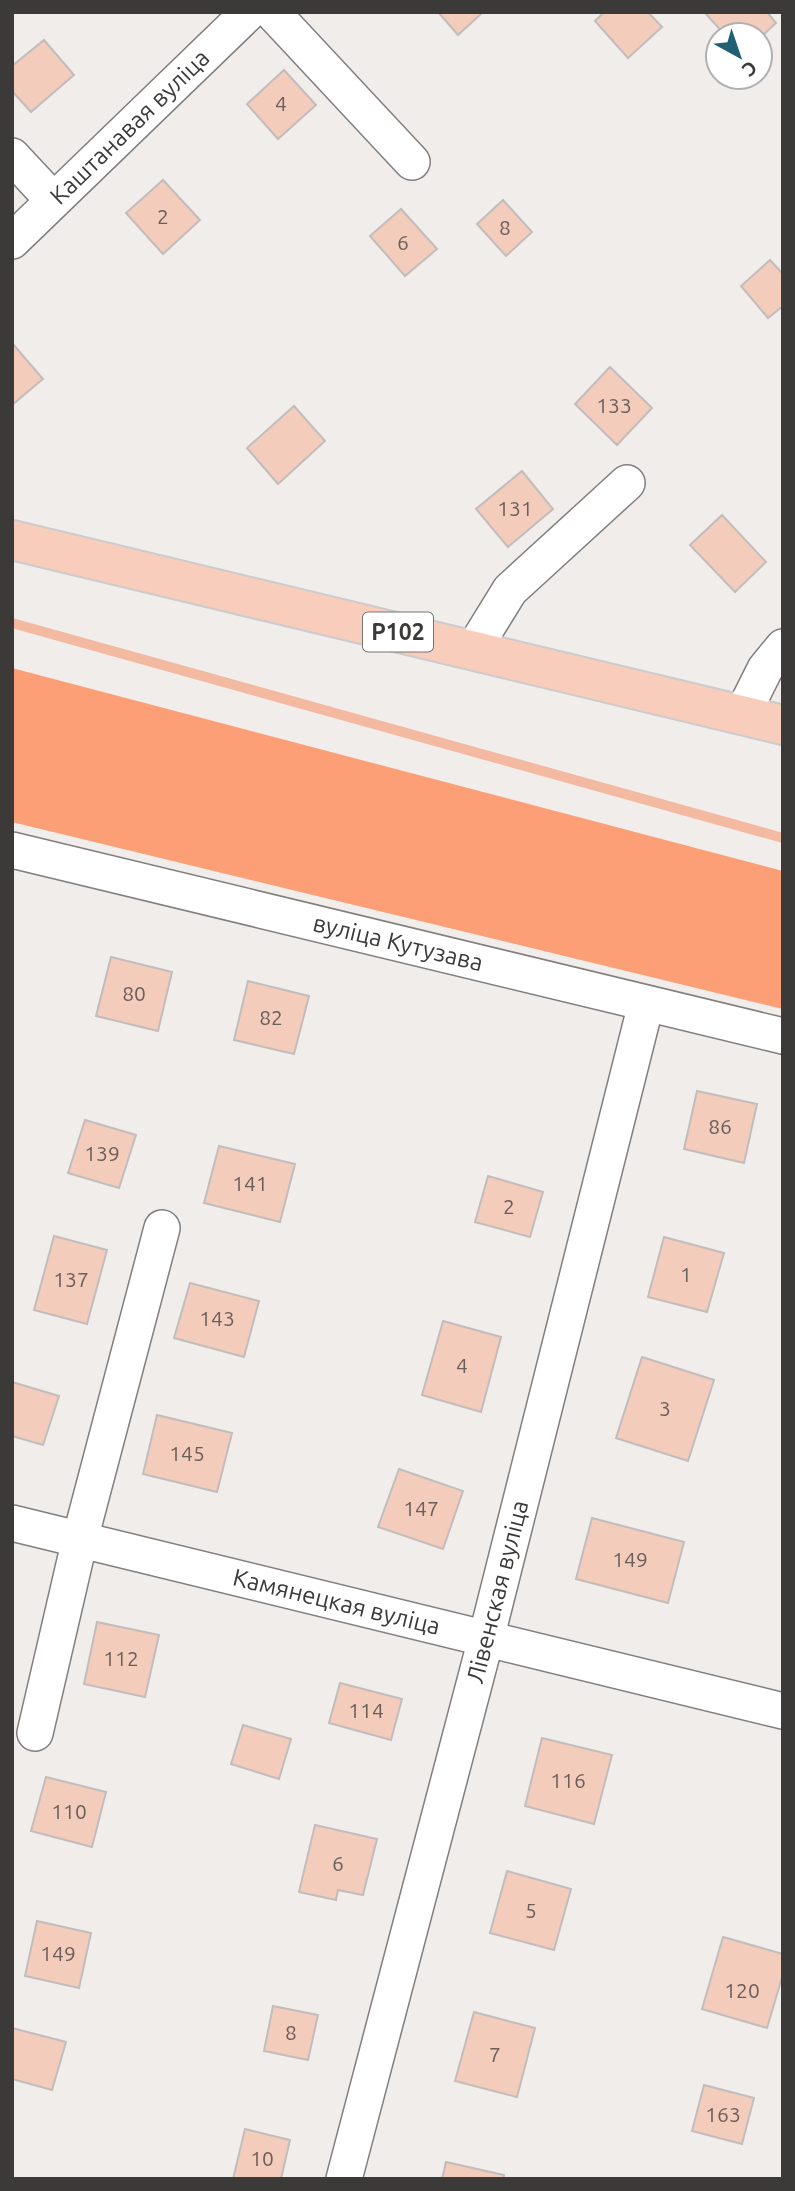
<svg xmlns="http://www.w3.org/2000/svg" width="795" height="2191" font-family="Ubuntu,sans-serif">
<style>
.forest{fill:#fc9f76}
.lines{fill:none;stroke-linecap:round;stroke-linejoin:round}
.stream{stroke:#f3b9a1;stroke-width:10}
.building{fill:#f3ccbb;stroke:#c2bdbc;stroke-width:2}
.minor-casing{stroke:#827e7d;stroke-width:38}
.major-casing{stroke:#ccc;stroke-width:42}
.minor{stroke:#fff;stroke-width:35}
.major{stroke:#f9cdbb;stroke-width:38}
.labels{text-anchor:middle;stroke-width:7;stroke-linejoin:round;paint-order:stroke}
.number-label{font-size:21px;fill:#6a5e5a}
.shield{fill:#fff;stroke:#767574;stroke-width:2}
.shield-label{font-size:23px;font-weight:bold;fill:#3c3a39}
.street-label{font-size:24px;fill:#3c3a39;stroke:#fff}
</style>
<rect width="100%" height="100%" fill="#f1edeb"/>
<path class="forest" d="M12 668 783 871V1009L12 822Z"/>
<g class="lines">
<path class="stream" d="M12 623 783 838"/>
</g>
<path class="building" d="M438 12H481L482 13 458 35Z
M604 12H648L662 27 628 58 595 21Z
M708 12H767L776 23 760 38V35H725L706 14Z
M44 40 74 75 31 112 12 91V66Z
M284 70 316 105 278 139 247 104Z
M163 180 200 220 163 254 126 213Z
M503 200 532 232 506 256 477 224Z
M401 209 437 249 405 276 370 236Z
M770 260 783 274V306L768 318 741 286Z
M12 343 43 379 12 405Z
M610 367 652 408 617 445 575 404Z
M294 406 325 441 278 484 247 448Z
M522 471 553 509 508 547 476 509Z
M722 515 766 562 735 592 690 545Z
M111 957 172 972 158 1031 96 1016Z
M248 981 309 996 294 1054 234 1040Z
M697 1091 757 1104 744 1163 684 1149Z
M85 1120 136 1135 119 1188 68 1173Z
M219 1146 295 1164 280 1222 204 1203Z
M488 1176 543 1192 530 1237 475 1222Z
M54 1236 107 1250 87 1324 34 1310Z
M664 1237 724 1253 707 1312 648 1297Z
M190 1283 259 1301 244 1357 174 1338Z
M443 1321 501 1337 481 1412 422 1395Z
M642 1357 714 1380 688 1461 616 1438Z
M12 1382 59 1396 43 1445 12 1436Z
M157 1415 232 1433 217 1492 143 1474Z
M399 1469 463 1491 443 1549 378 1527Z
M592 1518 684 1542 668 1603 576 1579Z
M97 1622 159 1635 145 1697 84 1684Z
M340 1683 402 1699 391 1740 329 1723Z
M243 1725 291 1739 279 1779 231 1764Z
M542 1738 612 1755 594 1824 525 1806Z
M46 1777 106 1792 92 1847 31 1831Z
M315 1825 377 1839 363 1895 338 1890 336 1900 299 1892Z
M507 1871 571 1889 554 1950 490 1933Z
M37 1921 91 1933 79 1988 25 1976Z
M723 1937 783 1954V1974L767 2028 702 2009Z
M273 2006 318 2015 308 2060 264 2051Z
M474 2012 535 2028 517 2097 455 2081Z
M12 2028 66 2042 52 2090 12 2079Z
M704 2085 754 2098 742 2144 692 2131Z
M245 2129 290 2140 281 2179H233Z
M446 2162 504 2175 503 2179H442Z"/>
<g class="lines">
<defs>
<g id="minor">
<path d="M272 12 412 162"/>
<path d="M12 156 53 200"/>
<path id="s1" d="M12 241 249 12"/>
<path d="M473 650 510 590 627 483"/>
<path d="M742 715 765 669 783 647"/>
<path id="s2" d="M12 850 783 1036"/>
<path id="s3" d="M12 1523 783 1711"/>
<path d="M35 1733 80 1539 162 1228"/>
<path id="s4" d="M344 2179 486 1639 646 1004"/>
</g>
<path id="major" d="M12 540 783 725"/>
</defs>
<use href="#minor" class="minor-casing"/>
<use href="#major" class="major-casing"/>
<use href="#minor" class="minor"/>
<use href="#major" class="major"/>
</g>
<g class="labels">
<g class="number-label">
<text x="281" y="111">4</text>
<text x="163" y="224">2</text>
<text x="505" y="235">8</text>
<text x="403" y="250">6</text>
<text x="614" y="413">133</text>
<text x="515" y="516">131</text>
<text x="134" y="1001">80</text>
<text x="271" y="1025">82</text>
<text x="720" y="1134">86</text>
<text x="102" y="1161">139</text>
<text x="250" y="1191">141</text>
<text x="509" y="1214">2</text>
<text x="686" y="1282">1</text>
<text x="71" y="1287">137</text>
<text x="217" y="1326">143</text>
<text x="462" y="1373">4</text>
<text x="665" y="1416">3</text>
<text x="187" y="1461">145</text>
<text x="421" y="1516">147</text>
<text x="630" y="1567">149</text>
<text x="121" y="1666">112</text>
<text x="366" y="1718">114</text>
<text x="568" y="1788">116</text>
<text x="69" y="1819">110</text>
<text x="338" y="1871">6</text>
<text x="531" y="1918">5</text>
<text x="58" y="1961">149</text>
<text x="742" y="1998">120</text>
<text x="291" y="2040">8</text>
<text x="495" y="2062">7</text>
<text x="723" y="2122">163</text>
<text x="262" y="2166">10</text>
</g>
<rect class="shield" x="363" y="612.5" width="70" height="39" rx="5"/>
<g class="shield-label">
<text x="398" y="640">Р102</text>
</g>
<g class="street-label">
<text dy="8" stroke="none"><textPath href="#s1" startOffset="164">Каштанавая вуліца</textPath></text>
<text dy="8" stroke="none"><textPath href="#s2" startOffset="397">вуліца Кутузава</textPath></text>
<text dy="8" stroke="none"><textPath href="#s4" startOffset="607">Лівенская вуліца</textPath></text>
<text dy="8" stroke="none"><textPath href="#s3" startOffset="334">Камянецкая вуліца</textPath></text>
</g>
</g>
<rect width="795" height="2191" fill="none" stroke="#3c3a39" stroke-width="28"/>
<g transform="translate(739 56) rotate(140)"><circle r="33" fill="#ffffff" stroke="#b1b0b0" stroke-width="2"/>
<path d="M0-5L12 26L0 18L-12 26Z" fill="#1f6075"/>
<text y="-10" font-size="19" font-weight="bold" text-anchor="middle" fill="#3c3a39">С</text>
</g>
</svg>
